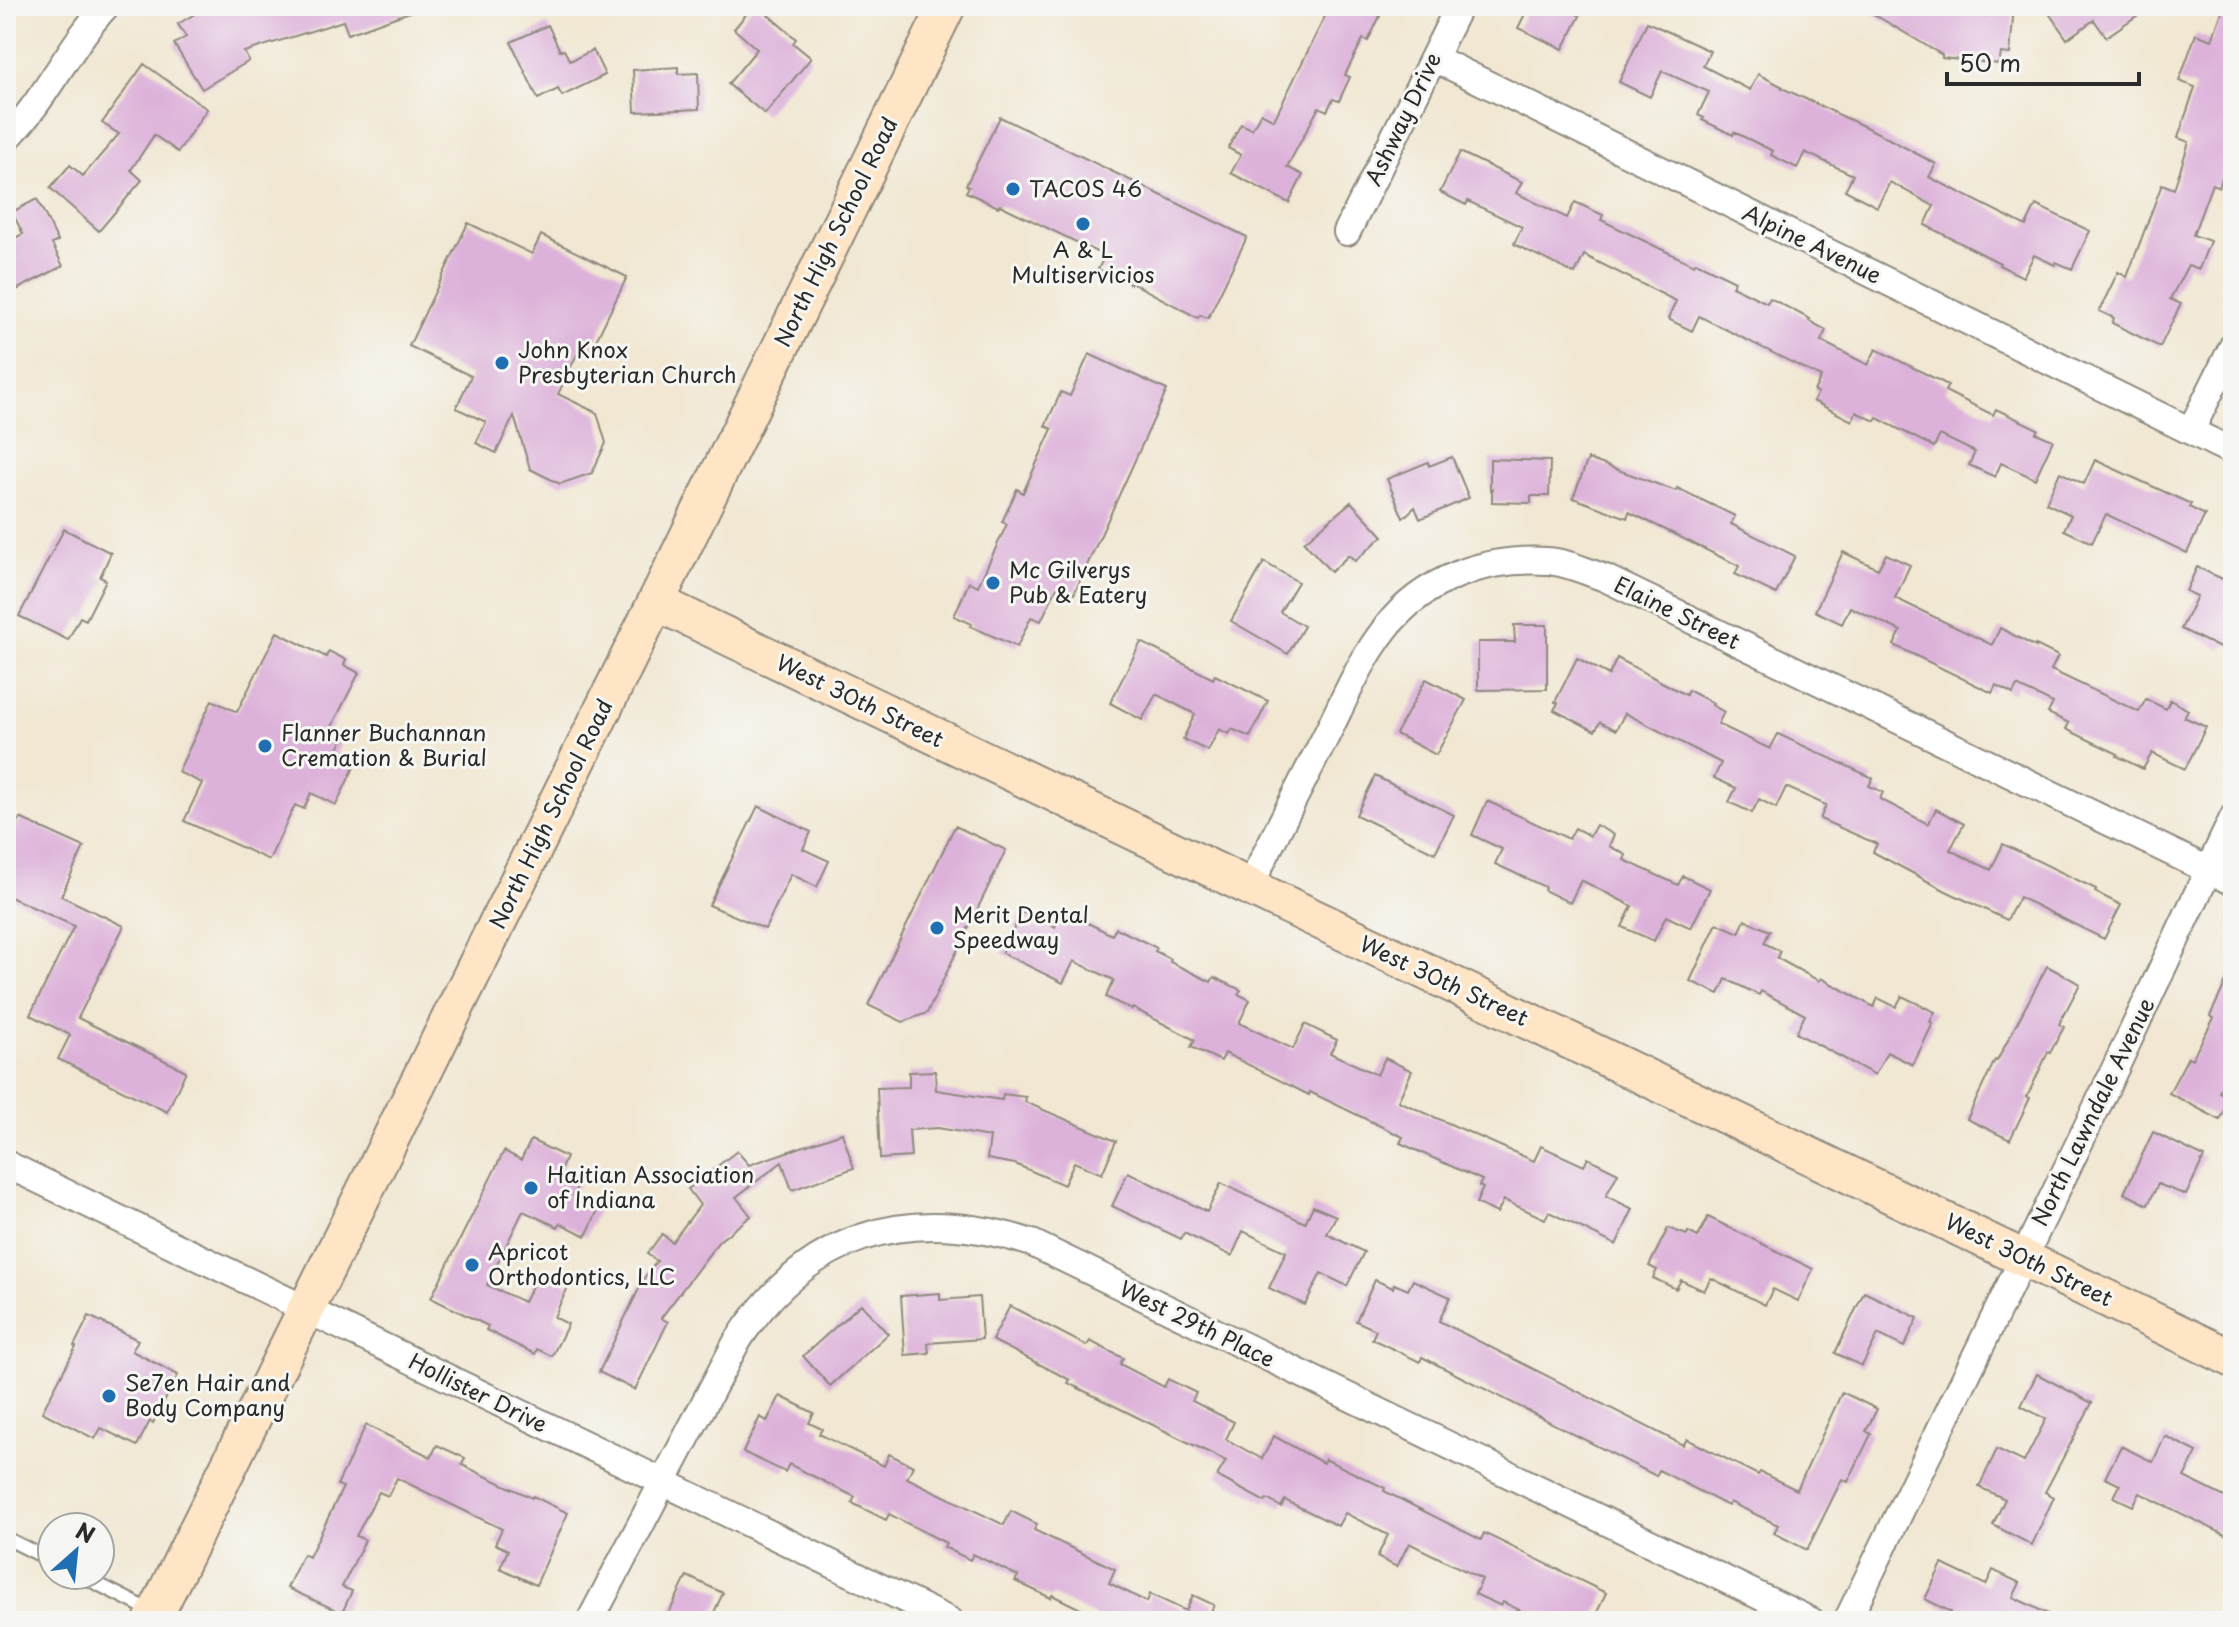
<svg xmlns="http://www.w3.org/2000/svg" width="2239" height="1627" font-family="'Playpen Sans',sans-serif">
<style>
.building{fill:#ddb2da}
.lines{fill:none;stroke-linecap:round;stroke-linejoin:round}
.lane-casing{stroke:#8e897e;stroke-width:16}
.street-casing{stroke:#8e897e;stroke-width:30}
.secondary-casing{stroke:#8e897e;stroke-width:40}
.lane{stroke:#fff;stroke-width:12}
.street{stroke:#fff;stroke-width:26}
.secondary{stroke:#fee5c5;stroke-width:36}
.poi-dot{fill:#1f6fb2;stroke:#f6f6f2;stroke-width:3}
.labels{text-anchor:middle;stroke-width:6;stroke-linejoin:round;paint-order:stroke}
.street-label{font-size:22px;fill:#2b2b2b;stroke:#f6f6f2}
.poi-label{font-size:22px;fill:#2b2b2b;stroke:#f6f6f2;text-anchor:start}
</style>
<rect width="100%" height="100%" fill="#f6f6f2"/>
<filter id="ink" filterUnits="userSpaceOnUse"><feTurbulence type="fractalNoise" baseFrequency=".0125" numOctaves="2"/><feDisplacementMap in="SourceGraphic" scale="16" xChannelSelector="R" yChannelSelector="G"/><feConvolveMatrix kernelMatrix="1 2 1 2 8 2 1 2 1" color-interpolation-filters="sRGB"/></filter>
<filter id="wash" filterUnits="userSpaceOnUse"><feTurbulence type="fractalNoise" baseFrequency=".006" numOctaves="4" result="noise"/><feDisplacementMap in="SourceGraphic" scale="32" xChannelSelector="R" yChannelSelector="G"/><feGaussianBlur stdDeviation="1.8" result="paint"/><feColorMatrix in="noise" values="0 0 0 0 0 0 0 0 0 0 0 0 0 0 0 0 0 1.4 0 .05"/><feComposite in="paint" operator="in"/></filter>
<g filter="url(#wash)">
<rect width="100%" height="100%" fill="#f1e7d2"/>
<g id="blocks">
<path class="building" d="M208 6H418V9L348 34 343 21 244 52 249 61 202 89 174 44 186 37 178 24Z
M753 6H758L796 39 793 43 811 58 765 114 728 84 757 49 734 29Z
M1330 6H1361L1380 16 1368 41 1363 39 1345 75 1350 77 1339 101 1333 99 1327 111 1319 107 1287 167 1303 175 1289 203 1231 173 1241 155 1228 148 1241 124 1252 129 1261 113 1274 120Z
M1529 6H1581L1577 14 1580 16 1563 49 1518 28Z
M1860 6H1937L1934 11 1986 16 1987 6H2014L2010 54 2001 53 1999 64 1942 58V55Z
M2044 6H2151L2106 37 2094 20 2067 39Z
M2224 6H2233V171L2225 169 2219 187 2212 184 2193 235 2210 241 2199 269 2188 265 2170 299 2181 304 2160 347 2112 323 2114 318 2099 311 2118 272 2127 277 2162 184 2174 189 2189 142 2178 138 2195 87 2179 81 2196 34 2212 40Z
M1647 22 1710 51 1703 66 1750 90 1758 74 1783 87 1782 88 1876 132 1936 164 1929 177 2026 226 2036 205 2090 231 2072 269 2056 262 2055 265 2034 255 2023 277 1999 265 2000 263 1925 225 1934 206 1890 182 1877 207 1845 190 1853 175 1805 152 1797 168 1771 155 1773 151 1734 132 1733 135 1702 120 1704 118 1698 115 1709 92 1662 71 1650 97 1619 82Z
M548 25 560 51 564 50 570 61 593 50 605 75 562 96 558 89 538 99 511 42Z
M144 64 207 109 178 152 154 135 131 170 142 180 99 231 50 188 70 165 83 176 119 134 102 123Z
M678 67V74L698 73 699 109 635 112 633 70Z
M1000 117 1247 237 1208 318 1200 315 1198 318 1131 282 1130 284 1098 269 1105 256 1000 205 998 207 966 192 969 187 966 185Z
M1460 152 1522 182 1516 193 1567 218 1575 202 1603 215 1601 220 1694 265 1696 262 1735 281 1732 286 1767 303 1770 298 1810 319 1809 321 1826 330 1821 341 1868 365 1876 349 1948 385 1945 391 1993 415 1996 409 2038 429 2036 433 2053 440 2035 479 2001 463 1995 477 1969 465 1975 452 1940 435 1934 447 1877 418 1875 421 1856 412 1852 421 1813 401 1818 393 1814 391 1821 377 1699 316 1692 331 1668 319 1676 301 1584 255 1575 274 1514 244 1522 227 1468 201 1466 205 1440 192Z
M37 199 58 241 52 244 63 266 6 295V242L23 234 12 212Z
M468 223 532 254 541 235 627 277 590 353 580 348 558 394 597 413 606 443 592 473 560 484 530 469 514 416 496 453 476 443 486 422 456 408 471 376 409 346Z
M1089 354 1167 390 1074 594 1057 587 1041 621 1031 617 1017 647 970 626 972 624 954 616 969 582 978 586 1007 524 1002 522 1017 489 1023 493 1052 429 1045 426 1061 392 1070 396Z
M1452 457 1469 498 1420 519 1415 507 1403 518 1387 479 1428 462 1429 466Z
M1490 459 1550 461 1549 496H1531V503L1492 502V489L1490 490Z
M1588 459 1676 491 1677 488 1735 516 1731 524 1795 556 1776 594 1735 574 1739 566 1629 512 1627 518 1573 498Z
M2095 460 2191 504 2189 507 2205 515 2187 553 2106 514 2092 543 2064 530 2071 515 2046 503 2060 472 2084 484Z
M1351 502 1383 536 1355 561 1349 555 1331 572 1304 542Z
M64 529 111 553 100 577 106 580 86 620 80 617 68 640 19 616Z
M1843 552 1878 569 1886 554 1910 565 1895 598 1992 645 2000 628 2036 647V645L2058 656 2051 670 2139 712 2146 699 2166 709 2170 700 2188 710 2184 717 2206 727 2185 769 2152 753 2143 769 2117 756 2118 754 2066 729 2069 723 2048 713 2053 703 2017 686 2013 694 1996 685 1992 693 1894 645 1901 631 1850 607 1842 624 1815 611Z
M1264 562 1298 582 1280 612 1304 626 1288 654 1231 621Z
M2197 567 2233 584V635L2227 647 2223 645 2222 649 2181 629 2197 596 2186 591Z
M1514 625H1547V689L1478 690V642H1515Z
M277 632 326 657 329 651 346 660 344 665 359 673 329 732 343 739 336 753 356 763 336 805 311 793 304 809 295 805 269 860 184 821 202 783 178 772 212 700 237 712Z
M1141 642 1213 679 1215 675 1268 701 1250 737 1232 729 1229 734 1219 729 1208 751 1183 739 1195 714 1156 694 1142 720 1110 703Z
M1577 658 1609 675 1617 658 1686 695 1688 690 1713 703 1712 705 1724 712 1718 724 1770 749 1778 734 1873 778 1869 786 1883 792 1880 799 1928 824 1936 809 1964 824 1950 850 1991 870 2003 844 2096 889 2095 892 2121 905 2104 939 2019 897 2007 920 1946 891 1873 852 1877 844 1820 819 1826 805 1786 787 1776 808 1759 799 1752 813 1729 802 1736 788 1714 778 1721 763 1625 713 1616 730 1600 722 1595 731 1554 710 1558 703 1555 702Z
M1426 679 1466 700 1436 755 1396 734Z
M1375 776 1454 815 1435 853 1356 815Z
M1487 801 1569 839 1575 828 1590 836 1596 825 1614 835 1609 846 1626 855 1624 860 1678 885 1683 876 1710 889 1691 928 1666 916 1654 941 1622 927 1632 906 1581 880 1570 903 1544 890 1545 887 1495 864 1502 849 1472 835Z
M758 806 811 832 803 849 829 861 817 887 791 874 765 929 709 905Z
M20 818 84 847 61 896 124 926 78 1018 186 1071 167 1112 58 1059 70 1035 30 1015 74 926 6 895V847Z
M955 826 1006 850 927 1013 903 1022 868 1005Z
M1063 911 1112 935 1116 928 1157 948 1155 951 1171 959 1170 962 1211 982 1214 977 1241 990 1238 994 1250 1000 1239 1023 1293 1049 1305 1024 1337 1040 1330 1053 1377 1075 1385 1058 1412 1071 1398 1101 1534 1161 1541 1146 1584 1166 1588 1158 1618 1173 1606 1196 1633 1209 1616 1245 1549 1212 1545 1219 1504 1200 1497 1213 1476 1203 1483 1188 1479 1186 1482 1180 1400 1143 1403 1137 1310 1092 1309 1095 1225 1053 1221 1061 1191 1047 1195 1040 1133 1008 1132 1010 1106 997 1114 980 1074 961 1063 983 1002 953 1022 912 1055 927Z
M1745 920 1770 931 1764 943 1780 951 1777 958 1819 981 1821 978 1874 1007 1878 998 1896 1007 1902 996 1935 1012 1930 1022 1933 1023 1913 1065 1887 1052 1875 1075 1796 1033 1805 1015 1761 991 1759 995 1726 979 1719 994 1690 981 1717 923 1739 933Z
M2047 966 2080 984 2059 1024 2064 1027 2050 1053 2048 1052 2027 1097 2030 1098 2010 1140 1967 1119 1995 1060 1997 1061Z
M2233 967V1064L2219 1092 2231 1098 2220 1120 2169 1093 2188 1057 2192 1059 2214 1018 2210 1016Z
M935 1071 936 1090 1002 1100 1003 1094 1026 1097 1025 1102 1116 1141 1102 1174 1074 1162 1064 1185 1015 1164 987 1159 990 1137 938 1128 909 1130 911 1157 880 1159 877 1088 909 1087V1072Z
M2153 1132 2204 1157 2186 1195 2158 1184 2148 1205 2124 1193Z
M842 1133 854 1168 792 1190 782 1162 736 1197 751 1216 719 1241 661 1318 668 1322 635 1390 599 1372 644 1278 657 1261 647 1254 662 1234 672 1242 700 1205 688 1189 737 1151 749 1165Z
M531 1140 566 1157 559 1174 579 1183 573 1195 599 1208 586 1236 560 1223 558 1227 523 1211 487 1285 524 1302 540 1270 569 1285 554 1317 568 1324 552 1356 537 1349 535 1354 486 1330 488 1326 431 1298 504 1151 521 1160Z
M1128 1172 1207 1212 1221 1183 1305 1223 1313 1206 1336 1216 1327 1234 1364 1252 1347 1286 1321 1273 1305 1305 1269 1288 1286 1252 1243 1231 1232 1256 1184 1233 1181 1239 1112 1206Z
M1708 1217 1813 1269 1798 1301 1773 1289 1765 1305 1711 1278 1704 1291 1681 1280 1676 1289 1653 1278 1657 1270 1649 1266 1668 1228 1687 1235 1688 1232 1698 1237Z
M1375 1280 1393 1288 1394 1284 1408 1290 1413 1280 1450 1297 1439 1321 1683 1445 1687 1439 1758 1475 1760 1472 1797 1490 1842 1392 1877 1409 1866 1431 1871 1434 1848 1482 1842 1479 1807 1550 1774 1533 1778 1525 1730 1502 1728 1506 1659 1470 1656 1476 1422 1357 1420 1362 1372 1339 1376 1330 1356 1321Z
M1864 1292 1918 1318 1904 1347 1878 1334 1862 1366 1835 1353Z
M940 1293V1300L979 1297 982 1339 928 1343 929 1353 905 1355 901 1296Z
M861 1304 888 1334 830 1386 803 1356Z
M1010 1306 1087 1346 1090 1341 1123 1358 1120 1364 1164 1387 1168 1379 1196 1393 1192 1401 1234 1422 1226 1439 1262 1459 1274 1436 1323 1463 1325 1459 1385 1488 1384 1491 1481 1540 1484 1533 1606 1593 1593 1621H1542L1503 1602 1501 1606 1475 1594 1482 1579 1409 1543 1397 1567 1377 1557 1388 1535 1345 1513 1338 1526 1285 1500 1281 1507 1267 1499 1265 1502 1217 1476 1226 1461 1068 1383 1070 1380 992 1340Z
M89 1316 138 1340 132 1351 178 1375 153 1423 150 1421 137 1446 101 1428 95 1439 42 1412 76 1347 74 1346Z
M2037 1374 2092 1403 2045 1492 2054 1497 2032 1545 1993 1525 2005 1499 1979 1487 1997 1449 2024 1462 2046 1419 2021 1406Z
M780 1396 814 1413 809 1423 822 1429 819 1434 884 1466 889 1454 913 1466 907 1478 1004 1525 1011 1511 1037 1524 1034 1530 1115 1569 1109 1583 1147 1602 1150 1594 1186 1611 1193 1595 1214 1605 1207 1621H1105L1052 1595 1051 1598 1015 1581 1018 1576 973 1554 970 1560 944 1547 946 1543 889 1514 886 1520 852 1503 855 1497 789 1464 785 1472 743 1452 760 1417 767 1421Z
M366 1425 431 1457 437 1445 465 1458 462 1465 532 1498 533 1496 568 1513 536 1585 500 1568 508 1550 495 1544 502 1529 397 1478 388 1496 379 1492 356 1536 365 1540 342 1587 352 1591 342 1613 287 1588 303 1554 309 1557 343 1487 337 1485Z
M2165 1436 2197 1452 2184 1477 2233 1501V1539L2140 1493 2133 1506 2114 1497 2120 1485 2105 1478 2121 1446 2153 1462Z
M1942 1564 1986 1585 1993 1570 2020 1583 2013 1597 2062 1621H1947L1951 1612 1925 1599Z
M687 1576 723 1593 710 1621H665Z"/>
</g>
</g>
<g filter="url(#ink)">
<use href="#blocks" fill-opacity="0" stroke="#8e897e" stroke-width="2"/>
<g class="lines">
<defs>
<path id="lane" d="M6 1541H12L52 1561
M80 1575 153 1612"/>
<path id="street" d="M1434 58 2233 452
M6 139C46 100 68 47 106 6
M1347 232 1459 6
M2191 430 2233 346
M1249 888C1274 837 1300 786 1326 736 1344 700 1360 661 1385 629 1423 579 1485 557 1547 561 1567 562 1587 572 1605 578L2233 882
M6 1164 950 1621
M590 1621 735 1345C805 1233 908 1203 1032 1243L1811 1621
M1847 1621 2104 1092 2233 818"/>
<path id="secondary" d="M656 602C1180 858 1709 1103 2233 1359
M152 1621 656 602 947 6"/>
</defs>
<use href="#lane" class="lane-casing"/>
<use href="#street" class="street-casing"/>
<use href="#secondary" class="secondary-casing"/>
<use href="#lane" class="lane"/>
<use href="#street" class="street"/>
<use href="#secondary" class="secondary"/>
</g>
</g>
<g class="poi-dot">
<circle cx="1013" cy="189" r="8"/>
<circle cx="1083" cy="224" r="8"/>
<circle cx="502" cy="363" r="8"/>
<circle cx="993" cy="583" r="8"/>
<circle cx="265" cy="746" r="8"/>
<circle cx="937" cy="928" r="8"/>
<circle cx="531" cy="1188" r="8"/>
<circle cx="472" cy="1265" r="8"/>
<circle cx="109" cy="1396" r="8"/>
</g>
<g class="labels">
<g class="street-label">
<text transform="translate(1403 119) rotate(-64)" y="8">Ashway Drive</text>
<text transform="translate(836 232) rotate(-64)" y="8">North High School Road</text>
<text transform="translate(1812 244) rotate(26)" y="8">Alpine Avenue</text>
<text transform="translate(1677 613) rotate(26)" y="8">Elaine Street</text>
<text transform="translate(860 701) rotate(26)" y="8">West 30th Street</text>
<text transform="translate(551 814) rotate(-64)" y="8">North High School Road</text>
<text transform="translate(1444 981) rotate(25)" y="8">West 30th Street</text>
<text transform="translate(2093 1112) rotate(-64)" y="8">North Lawndale Avenue</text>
<text transform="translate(2029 1260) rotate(26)" y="8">West 30th Street</text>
<text transform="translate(1197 1324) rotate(26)" y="8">West 29th Place</text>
<text transform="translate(478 1393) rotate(26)" y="8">Hollister Drive</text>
</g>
<g class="poi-label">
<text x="1029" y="197">TACOS 46</text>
<text x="1083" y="258" text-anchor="middle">A &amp; L<tspan x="1083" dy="25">Multiservicios</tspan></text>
<text x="518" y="358">John Knox<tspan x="518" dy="25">Presbyterian Church</tspan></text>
<text x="1009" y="578">Mc Gilverys<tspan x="1009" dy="25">Pub &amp; Eatery</tspan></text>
<text x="281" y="741">Flanner Buchannan<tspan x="281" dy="25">Cremation &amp; Burial</tspan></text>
<text x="953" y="923">Merit Dental<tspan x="953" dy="25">Speedway</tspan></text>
<text x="547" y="1183">Haitian Association<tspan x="547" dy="25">of Indiana</tspan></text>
<text x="488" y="1260">Apricot<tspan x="488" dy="25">Orthodontics, LLC</tspan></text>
<text x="125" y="1391">Se7en Hair and<tspan x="125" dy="25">Body Company</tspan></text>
</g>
</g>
<rect width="2239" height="1627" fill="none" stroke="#f6f6f2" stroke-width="32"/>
<g transform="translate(76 1551) rotate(27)"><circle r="38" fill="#f6f6f2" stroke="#a5a5a2" stroke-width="2"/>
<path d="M0-6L14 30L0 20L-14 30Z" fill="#1f6fb2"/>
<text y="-12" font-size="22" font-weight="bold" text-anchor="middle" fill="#2b2b2b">N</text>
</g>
<path d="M1947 72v12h192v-12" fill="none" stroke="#2b2b2b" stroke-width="4"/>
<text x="1959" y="72" font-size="24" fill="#2b2b2b" stroke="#f6f6f2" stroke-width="6" paint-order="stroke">50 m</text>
</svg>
